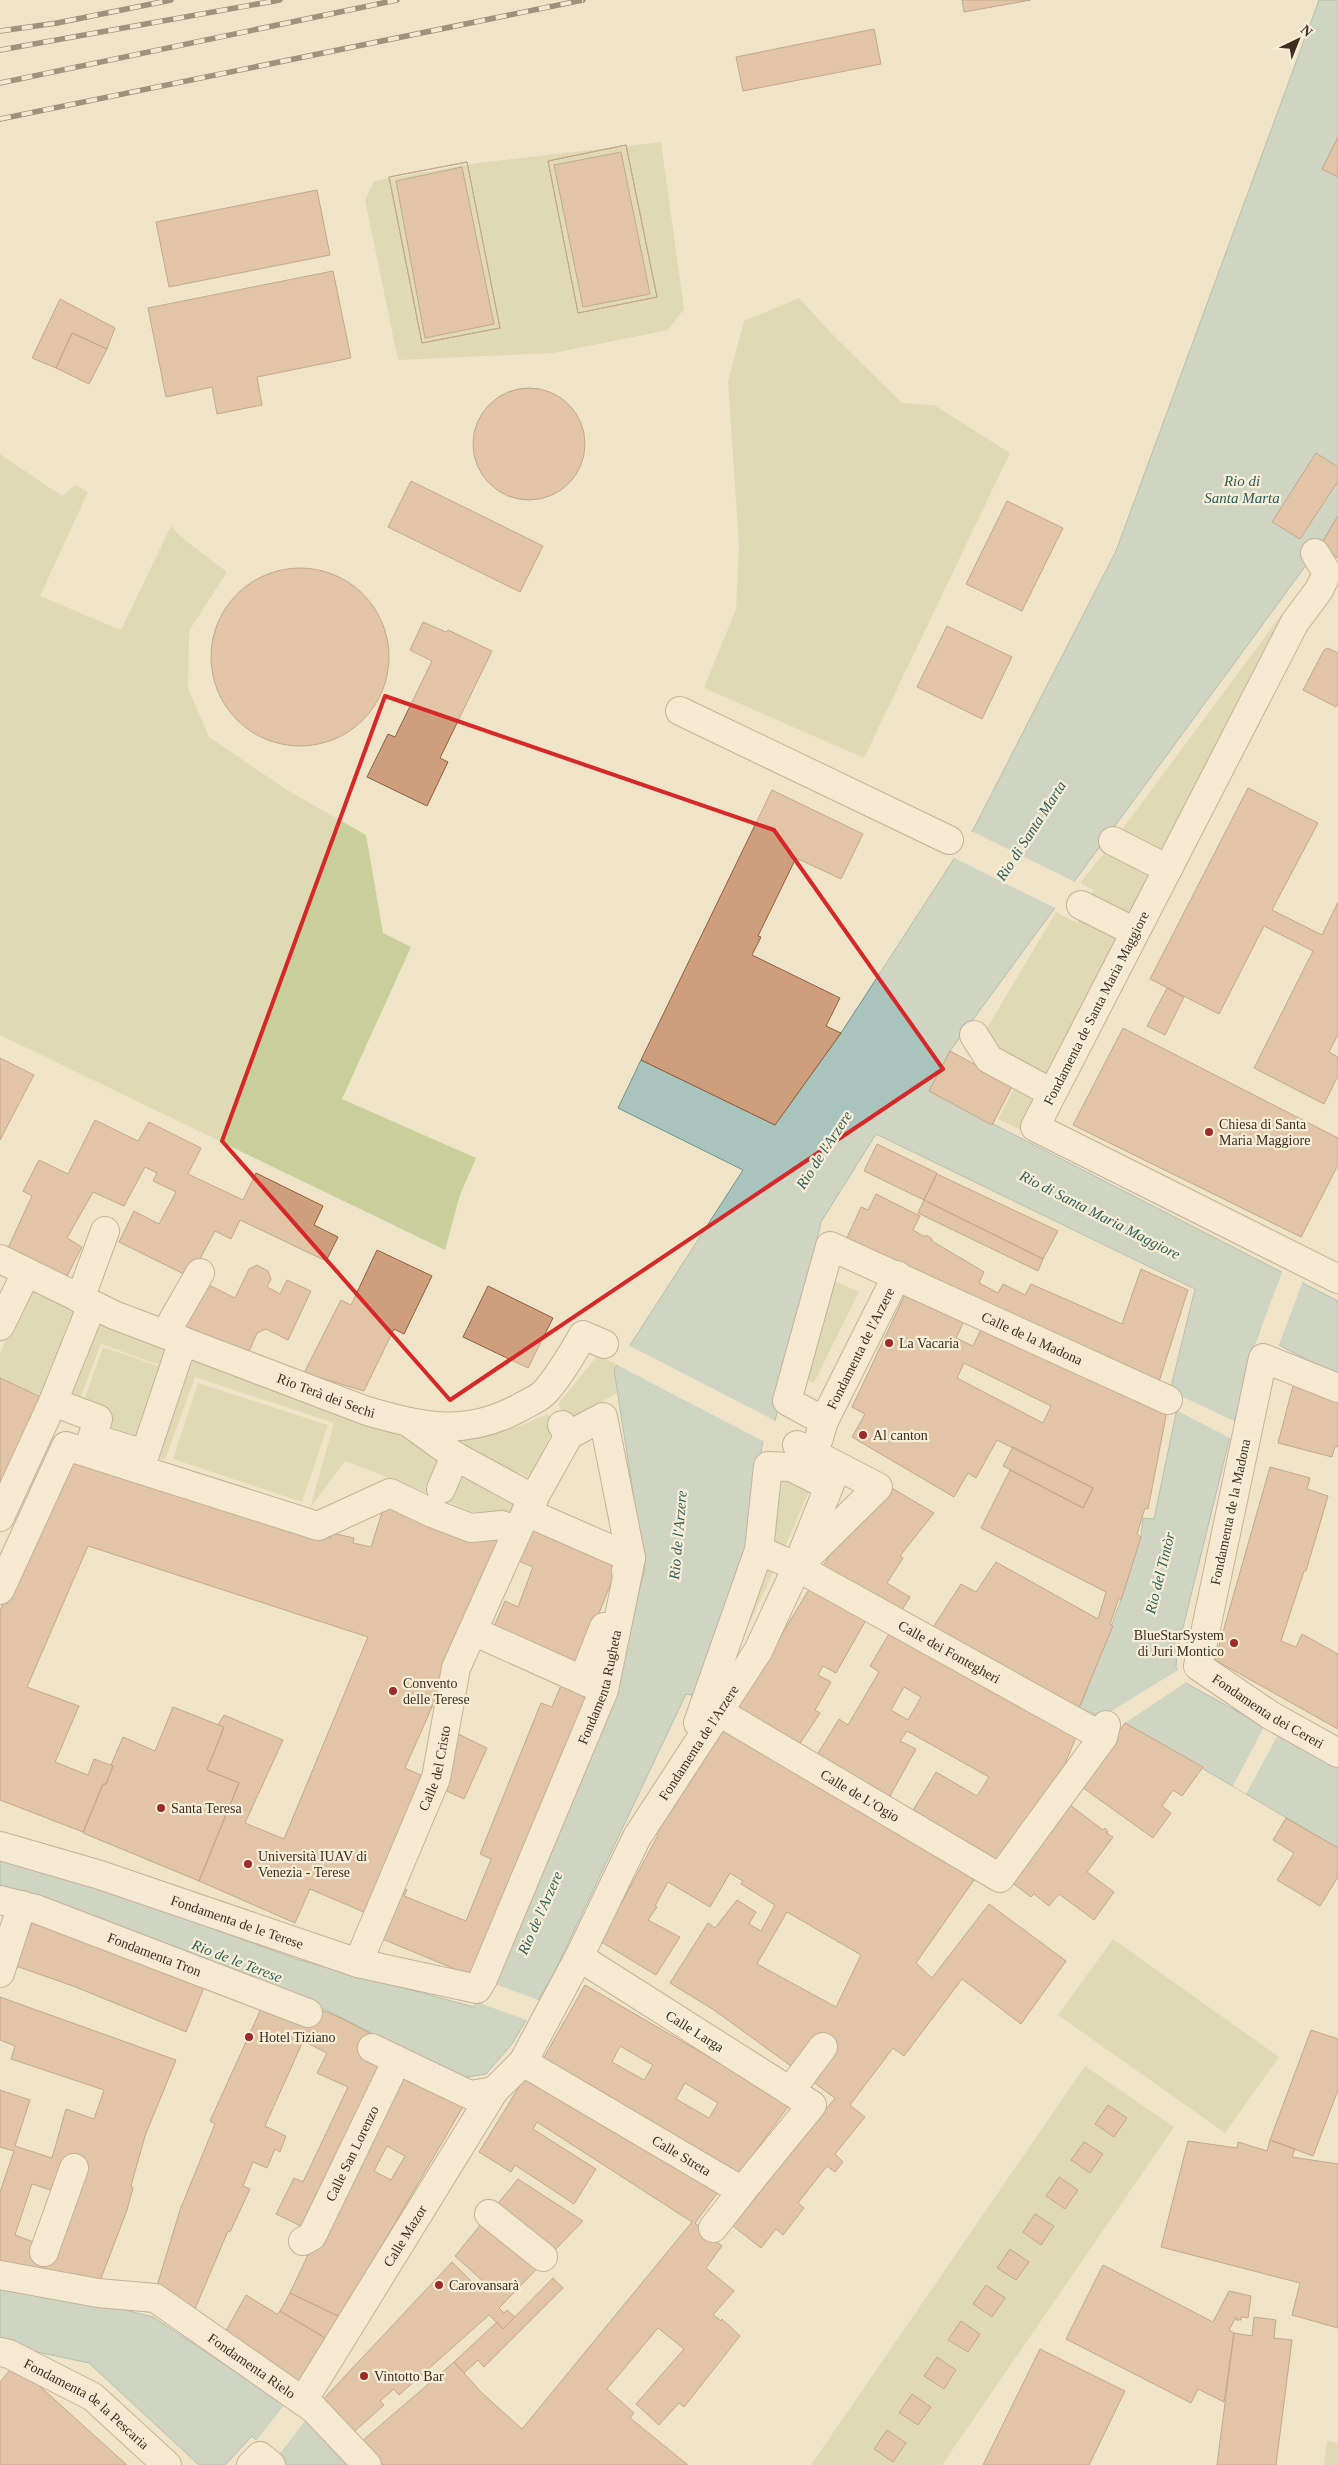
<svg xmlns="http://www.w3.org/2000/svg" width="1338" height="2465" font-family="Georgia,serif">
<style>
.green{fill:#c9cf9b}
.water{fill:#a9c4bc;stroke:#6f938a}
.pier{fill:#f0e4c8}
.building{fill:#cf9f7d;stroke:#8d5f41;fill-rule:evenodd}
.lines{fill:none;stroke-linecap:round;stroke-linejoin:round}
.street-casing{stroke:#8d765c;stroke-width:30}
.street{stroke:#faf1dc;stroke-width:28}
.rail-casing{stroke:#3d2e20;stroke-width:5.5}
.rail{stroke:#f7eed8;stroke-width:4;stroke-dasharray:11;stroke-linecap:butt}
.marked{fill:none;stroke:#d62828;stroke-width:4;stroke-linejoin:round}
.poi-dot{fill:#9e2a2b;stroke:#f7eed8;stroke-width:2}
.labels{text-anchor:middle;stroke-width:4.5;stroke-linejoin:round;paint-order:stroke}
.street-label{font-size:14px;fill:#3d2e20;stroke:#f7eed8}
.poi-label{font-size:14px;fill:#3d2e20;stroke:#f7eed8;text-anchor:start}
.water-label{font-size:15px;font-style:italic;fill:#2f5d5a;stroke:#f7eed8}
</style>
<rect width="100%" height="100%" fill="#f0e4c8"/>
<path class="green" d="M661 142 684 309 668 330 553 353 398 360 365 200 374 181 477 163Z
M799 298 834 336 902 403 934 405 1010 453 864 758 704 688 736 609 739 547 728 381 744 321Z
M0 454 62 496 75 485 88 492 40 596 121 630 171 526 181 537 227 572 189 631 188 688 209 737 287 790 366 835 383 933 411 947 342 1099 476 1158 460 1195 445 1250 0 1035Z
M1281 615 1289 620 1165 860 1118 835Z
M1109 847 1160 873 1133 924 1088 900 1094 890 1080 883Z
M1056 912 1077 923 1083 913 1126 936 1052 1086 991 1055 998 1043 984 1033Z
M1018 1081 1046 1097 1029 1134 998 1119Z
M828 1278 859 1292 814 1383 800 1377Z
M29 1286 84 1312 47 1400 0 1378V1353Z
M91 1320 174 1351 168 1368 101 1344 79 1402 62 1396Z
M103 1347 169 1370 142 1446 102 1432 83 1403Z
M598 1355 618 1365 614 1370 617 1393 567 1421 558 1404Z
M184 1356 425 1440 446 1454 428 1493 345 1461 310 1508 334 1423 195 1377 165 1460 152 1456Z
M198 1383 328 1425 302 1502 173 1459Z
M548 1414 554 1427 531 1478 519 1472 517 1476 445 1441C487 1436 509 1432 548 1414Z
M457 1461 524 1499 515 1513 473 1512 443 1500Z
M781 1473 810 1489 782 1554 765 1546Z
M761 1559 776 1566 745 1633 737 1629Z
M1113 1939 1279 2057 1225 2133 1058 2015Z
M1085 2066 1174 2127 942 2465H811Z
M1327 2441 1338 2443V2465H1324Z"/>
<path class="water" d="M1319 0H1338V137L1322 169 1338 177V516L1315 553 950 1051 929 1091 1338 1301V1375L1286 1349 1259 1332 1229 1441 1177 1652 1176 1667 1184 1682 1338 1767V1848L1125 1723 1101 1717 1080 1708 1121 1600 1141 1537 1143 1518 1154 1519 1179 1399 1170 1391 1195 1289 876 1134 821 1222 775 1421 766 1417 747 1557 696 1696 686 1694 553 1975 512 2044 486 2074 461 2078 314 2004 0 1895V1854L112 1892 296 1959 474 2007 488 1980 613 1692 645 1569 614 1370 743 1170 618 1108 641 1060 775 1125 841 1033 974 828 1116 551Z
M0 2282 54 2292 153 2317 299 2414 350 2465H284L252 2436 225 2465H199L89 2363 0 2344Z"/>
<path class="pier" d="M969 830 1077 883 1057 909 952 857Z
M1283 1270 1303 1281 1278 1347 1260 1336 1256 1348 1254 1347Z
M628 1345 766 1416 777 1422 774 1423 768 1420 765 1442 615 1364Z
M1170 1391 1236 1422 1232 1439 1174 1409Z
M1180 1669 1188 1681 1122 1725 1098 1719Z
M1266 1723 1280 1731 1246 1794 1233 1786Z
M485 1980 541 2001 529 2021 477 2002Z
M286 2403 307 2418 275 2460 255 2442Z"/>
<path class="building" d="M962 0H1031L964 12Z
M874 29 881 64 743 91 736 57Z
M1338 137V177L1322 169Z
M626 145 657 297 578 313 548 161ZM621 152 650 294 583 307 554 165Z
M626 145 657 297 578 313 548 161Z
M467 162 500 328 422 343 389 177ZM462 167 494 324 425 338 396 181Z
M467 162 500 328 422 343 389 177Z
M317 190 330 255 169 287 156 222Z
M333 271 351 358 257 377 262 405 217 414 212 387 166 397 148 308Z
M60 299 115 328 107 349 72 333 56 368 32 358Z
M72 333 107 349 89 384 56 368Z
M473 444a56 56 0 1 1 112 0a56 56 0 1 1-112 0Z
M1316 453 1338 467V481L1300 539 1272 522Z
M411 481 543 546 520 592 388 527Z
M1007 501 1063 528 1022 611 966 584Z
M1338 516V558L1319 548Z
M211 657a89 89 0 1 1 178 0a89 89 0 1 1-178 0Z
M423 622 446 632 448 630 492 651 440 758 448 762 427 806 367 777 388 734 395 737 432 661 410 650Z
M947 626 1012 657 982 719 917 687Z
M1328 648 1338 653V703L1336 707 1303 690 1324 650Z
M1248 788 1318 823 1272 910 1322 935 1338 902V1034L1329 1052 1338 1057V1076L1324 1104 1254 1068 1313 951 1264 926 1219 1014 1150 979Z
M772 790 863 834 841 879 796 858 758 936 761 937 752 955 840 998 826 1026 841 1033 775 1125 641 1060Z
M1167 988 1184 997 1165 1035 1147 1026Z
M1123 1028 1338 1138V1165L1301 1237 1073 1125Z
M950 1051 1013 1085 992 1125 929 1091Z
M0 1058 34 1075 0 1140Z
M95 1120 138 1141 149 1122 201 1148 188 1174 243 1200 256 1173 323 1206 314 1225 338 1237 326 1261 240 1220 231 1239 215 1231 190 1277 119 1242 134 1211 159 1224 176 1192 153 1181 157 1173 145 1167 124 1206 93 1192 67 1238 82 1247 65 1280 7 1250 32 1196 23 1191 39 1160 68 1174Z
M877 1144 937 1173 924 1200 864 1171Z
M937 1174 1058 1231 1043 1259 924 1200Z
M876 1194 920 1216 913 1230 925 1237 926 1235 932 1239V1241L984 1272 979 1283 998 1293 1003 1284 1025 1295 1031 1284 1122 1324 1141 1269 1188 1290 1157 1388 845 1242 861 1207 868 1210Z
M924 1200 1043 1259 1038 1271 918 1213Z
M377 1250 432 1276 404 1334 394 1329 364 1391 304 1373 341 1300 351 1305Z
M257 1265 268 1271 271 1279 267 1287 280 1294 287 1280 311 1291 288 1340 266 1329 257 1333 247 1356 183 1325 205 1283 235 1298 249 1269Z
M910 1284 968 1313 956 1338 973 1346 985 1321 1168 1406 1148 1509 1145 1508 1137 1534 1141 1537 1121 1600 1119 1598 1110 1624 1113 1626 1075 1717 928 1635 961 1584 976 1592 996 1562 1098 1619 1106 1592 981 1528 1010 1470 1083 1508 1093 1488 997 1440 976 1478 968 1473 954 1497 852 1437 865 1414 852 1407ZM964 1363 1051 1406 1043 1423 957 1378Z
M488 1286 553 1318 528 1368 463 1337Z
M0 1378 47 1400 0 1496Z
M1294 1382 1338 1395V1447L1335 1446 1332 1457 1278 1443Z
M1013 1447 1093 1488 1083 1508 1003 1466Z
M67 1457 304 1532 330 1538 332 1533 354 1538 353 1543 371 1547 385 1503 507 1537 405 1768 432 1780 373 1916 310 1889 295 1923 199 1881 239 1783 207 1770 224 1727 218 1725 224 1715 283 1740 245 1823 284 1839 368 1637 88 1546 27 1687 79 1706 55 1762 88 1775 94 1759 113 1766 106 1784H103L83 1832 0 1800V1611Z
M1270 1467 1310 1478 1307 1489 1328 1496 1306 1571H1304L1281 1641 1296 1647 1302 1634 1338 1654V1729L1215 1660Z
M890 1487 934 1513 900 1556 903 1558 887 1583 910 1597 897 1618 870 1613 836 1673 823 1666 818 1675 831 1682 815 1710 820 1713 795 1751 733 1715 848 1525 856 1530Z
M530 1525 620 1561 578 1665 493 1629 505 1601 518 1607 533 1567 516 1560Z
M889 1634 973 1671 969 1679 1034 1715 1039 1707 1079 1730 1053 1793 997 1870 909 1817 936 1772 977 1796 989 1777 907 1731 900 1741 916 1749 889 1798 817 1755 839 1719 848 1725 879 1672 870 1666ZM904 1687 921 1697 908 1720 891 1710Z
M562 1683 592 1696 479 1979 375 1936 395 1885 407 1890 404 1896 466 1921 491 1859 480 1854 541 1703 552 1707Z
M173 1707 224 1727 207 1770 239 1783 199 1881 83 1833 103 1784H106L113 1766 111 1765 123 1737 155 1751Z
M729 1722 981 1870 916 1963 932 1978 989 1904 1066 1961 1021 2024 962 1979 904 2056 893 2048 850 2105 865 2117 835 2154 843 2162 835 2172 827 2166 798 2203 804 2208 783 2235 776 2229 761 2248 733 2226 835 2098 714 2010 670 1983 708 1923 715 1928 737 1900 756 1912 749 1924 761 1931 775 1905 741 1884 743 1881 730 1873 710 1907 668 1882 655 1906 657 1907 648 1920 680 1937 656 1975 598 1940 621 1904 658 1835 656 1834ZM787 1912 861 1955 836 2007 757 1964Z
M1125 1723 1203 1767 1182 1796 1173 1790 1162 1806 1171 1813 1153 1838 1079 1785Z
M454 1732 487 1748 464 1799 436 1786Z
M1066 1802 1103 1830 1105 1828 1108 1832 1106 1833 1113 1837 1087 1872 1114 1892 1094 1920 1059 1894 1049 1906 1034 1894 1031 1897 1007 1879Z
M1286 1818 1338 1848V1877L1320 1906 1277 1880 1294 1853 1273 1840Z
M36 1911 207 1980 186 2032 73 1986 16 1966Z
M585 1985 790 2104 738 2175 542 2061ZM620 2046 653 2065 644 2080 612 2062ZM685 2083 718 2103 709 2118 676 2099Z
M0 1997 176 2060 145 2136 131 2186 133 2188 127 2210 97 2289 0 2267V2192L14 2151 0 2147V2090L30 2100 15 2146 52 2158 66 2109 94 2119 104 2090 11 2059 15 2046 0 2040ZM32 2184 60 2193 41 2245 15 2235Z
M265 2000 315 2007 343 2019 375 2036 392 2064 311 2231 276 2214 294 2178 303 2182 348 2087 317 2073 327 2053 303 2041 265 2126 286 2136 280 2152 275 2149 267 2168 253 2162 243 2186 250 2189 230 2232 228 2231 195 2309 157 2286 180 2210 215 2124 210 2121Z
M1311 2030 1338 2039V2090L1313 2156 1270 2140Z
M397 2065 467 2100 340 2317 290 2293ZM387 2146 405 2156 391 2180 374 2171Z
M525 2077 719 2191 695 2223 722 2246 706 2268 734 2291 713 2315 721 2321 722 2319 740 2336 684 2407 679 2403 659 2425 636 2404 684 2349 658 2328 607 2389 634 2413 630 2418 688 2465H370L354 2448 454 2362 482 2393 522 2429 692 2222 537 2122 533 2129 596 2169 574 2204 515 2165 511 2172 479 2152Z
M1108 2105 1127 2118 1114 2137 1095 2124Z
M1270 2140 1295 2149 1292 2157 1338 2164V2328L1292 2315 1300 2283 1161 2247 1188 2141 1237 2148 1238 2142 1267 2151Z
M1084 2142 1103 2154 1090 2173 1071 2160Z
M1059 2177 1078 2190 1065 2209 1046 2196Z
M518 2179 583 2221 499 2308 504 2313 507 2310 515 2317 503 2329 489 2315 399 2395 394 2389 380 2401 384 2405 346 2439 316 2407 452 2262 479 2289 485 2283 455 2256Z
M1035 2214 1054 2226 1041 2245 1023 2232Z
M1010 2249 1029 2262 1016 2280 997 2268Z
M1103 2265 1213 2322 1229 2291 1251 2296 1248 2318 1241 2317V2320H1236V2317L1229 2330 1234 2333 1224 2402 1198 2389 1191 2403 1066 2339Z
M553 2278 563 2288 484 2367 478 2360 464 2373 454 2362 497 2322 503 2329Z
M986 2285 1005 2298 992 2317 973 2304Z
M290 2293 340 2317 327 2339 280 2311Z
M246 2295 277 2314 280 2311 327 2339 299 2385 223 2336Z
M1254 2317 1276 2320 1274 2338 1292 2340 1276 2465H1217L1234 2333 1252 2336Z
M961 2321 980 2334 968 2352 948 2340Z
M1040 2349 1125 2391 1089 2465H983Z
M937 2357 956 2370 944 2389 924 2376Z
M15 2364 127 2465H0V2382Z
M912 2394 931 2407 918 2425 899 2413Z
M887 2430 906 2443 893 2462 874 2449Z"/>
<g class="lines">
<defs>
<g id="street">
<path d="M1315 553 1327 573 1319 590 1295 622 1035 1127 1338 1279"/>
<path d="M680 711 949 840"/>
<path d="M1113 841 1168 869"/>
<path d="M1081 905 1135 932"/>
<path d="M974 1035 989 1059 1052 1093"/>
<path id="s1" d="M0 1259 114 1315 367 1411C423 1427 465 1437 519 1408 527 1403 539 1399 545 1392 560 1375 572 1354 583 1335L604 1344"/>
<path d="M80 1299 105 1231"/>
<path d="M0 1326 26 1273"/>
<path d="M165 1334 200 1273"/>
<path id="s2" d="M1338 1388 1263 1358 1198 1666 1270 1715 1338 1753"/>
<path d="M53 1402 98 1419 92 1438 145 1454 183 1341"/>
<path id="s3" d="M824 1421 787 1401 830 1246 1168 1400"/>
<path d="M412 1425 455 1456 534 1499"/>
<path id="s4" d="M819 1438 824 1421 897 1275"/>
<path d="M441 1489 455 1456"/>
<path d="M526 1512 631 1558 626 1571"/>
<path d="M0 1517 53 1402 92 1305"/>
<path id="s5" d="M759 1550 797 1567 1103 1737"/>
<path d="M802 1554 836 1469"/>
<path d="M0 1590 66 1446 318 1526 390 1493 432 1513 471 1528 502 1525"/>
<path d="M473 1631 600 1688"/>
<path d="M583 1680 604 1627"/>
<path id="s6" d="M704 1706 719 1712 1000 1878 1103 1737 1106 1725"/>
<path d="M698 1723 759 1550 768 1466 791 1467 829 1486"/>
<path id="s7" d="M0 1846 100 1875 358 1963 477 1989 483 1979 604 1690 631 1558 603 1417 569 1435 562 1425"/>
<path id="s8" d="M0 1900 36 1909 308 2013"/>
<path id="s9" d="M358 1963 436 1778 456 1668 526 1512 569 1435"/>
<path d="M0 1973 22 1905"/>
<path id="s10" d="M523 2062 742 2191 812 2105 579 1957"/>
<path id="s11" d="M494 2091 523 2062 579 1957 637 1837 758 1651 797 1567 878 1487 797 1445"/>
<path d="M790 2091 823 2047"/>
<path d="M489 2214 543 2257"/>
<path d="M713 2228 742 2191"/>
<path id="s12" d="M303 2241 312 2236 397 2060"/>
<path d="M44 2252 74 2168"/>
<path id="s13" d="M0 2275 98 2293 155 2298 314 2409 367 2465"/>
<path id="s14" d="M0 2352 9 2354 93 2397 167 2465"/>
<path id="s15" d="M303 2401 494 2091 470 2095 372 2048"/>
<path d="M251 2465 260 2456 271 2465"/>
</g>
</defs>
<use href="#street" class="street-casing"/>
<use href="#street" class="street"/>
<defs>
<path id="rail" d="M0 31 57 23 171 0
M0 50 280 0
M0 83 397 0
M0 119 583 0"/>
</defs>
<use href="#rail" class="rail-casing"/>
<use href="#rail" class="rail"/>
</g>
<path d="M0 0H1338V2465H0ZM385 696 774 830 943 1069 450 1400 222 1141Z" fill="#f0e4c8" fill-opacity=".55" fill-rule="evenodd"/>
<path class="marked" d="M385 696 774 830 943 1069 450 1400 222 1141Z"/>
<g class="poi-dot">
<circle cx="1209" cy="1132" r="5"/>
<circle cx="889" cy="1343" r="5"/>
<circle cx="863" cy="1435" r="5"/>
<circle cx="1234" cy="1643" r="5"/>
<circle cx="393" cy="1691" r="5"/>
<circle cx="161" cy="1808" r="5"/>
<circle cx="248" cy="1864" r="5"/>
<circle cx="249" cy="2037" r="5"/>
<circle cx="439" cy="2285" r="5"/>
<circle cx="364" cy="2376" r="5"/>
</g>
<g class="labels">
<g class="street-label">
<text transform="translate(1096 1008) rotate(-63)" y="5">Fondamenta de Santa Maria Maggiore</text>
<text dy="5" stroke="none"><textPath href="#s3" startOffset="425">Calle de la Madona</textPath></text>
<text dy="5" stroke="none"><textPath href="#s4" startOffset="99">Fondamenta de l'Arzere</textPath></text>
<text dy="5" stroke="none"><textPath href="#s1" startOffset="354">Rio Terà dei Sechi</textPath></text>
<text transform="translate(1230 1512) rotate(-78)" y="5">Fondamenta de la Madona</text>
<text dy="5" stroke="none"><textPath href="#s5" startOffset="216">Calle dei Fontegheri</textPath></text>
<text dy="5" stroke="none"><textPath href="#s7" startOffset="825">Fondamenta Rugheta</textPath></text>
<text dy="5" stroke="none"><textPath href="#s2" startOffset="479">Fondamenta dei Cereri</textPath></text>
<text dy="5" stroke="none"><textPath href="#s11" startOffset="406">Fondamenta de l'Arzere</textPath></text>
<text dy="5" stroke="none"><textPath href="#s9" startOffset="210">Calle del Cristo</textPath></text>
<text dy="5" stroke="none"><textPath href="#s6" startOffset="180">Calle de L'Ogio</textPath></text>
<text dy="5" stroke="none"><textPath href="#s7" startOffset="249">Fondamenta de le Terese</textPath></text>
<text dy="5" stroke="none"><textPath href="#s8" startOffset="164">Fondamenta Tron</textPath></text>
<text transform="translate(695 2031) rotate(32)" y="5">Calle Larga</text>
<text dy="5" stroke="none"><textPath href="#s12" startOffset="102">Calle San Lorenzo</textPath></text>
<text dy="5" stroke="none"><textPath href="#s10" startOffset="184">Calle Streta</textPath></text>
<text dy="5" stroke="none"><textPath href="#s15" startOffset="194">Calle Mazor</textPath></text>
<text dy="5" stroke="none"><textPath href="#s13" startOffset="275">Fondamenta Rielo</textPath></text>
<text dy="5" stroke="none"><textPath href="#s14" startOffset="102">Fondamenta de la Pescaria</textPath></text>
</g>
<g class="poi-label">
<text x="1219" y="1129">Chiesa di Santa<tspan x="1219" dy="16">Maria Maggiore</tspan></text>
<text x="899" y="1348">La Vacaria</text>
<text x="873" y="1440">Al canton</text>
<text x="1224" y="1640" text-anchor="end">BlueStarSystem<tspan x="1224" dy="16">di Juri Montico</tspan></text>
<text x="403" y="1688">Convento<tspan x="403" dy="16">delle Terese</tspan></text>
<text x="171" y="1813">Santa Teresa</text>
<text x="258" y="1861">Università IUAV di<tspan x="258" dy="16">Venezia - Terese</tspan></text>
<text x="259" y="2042">Hotel Tiziano</text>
<text x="449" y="2290">Carovansarà</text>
<text x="374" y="2381">Vintotto Bar</text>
</g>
<g class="water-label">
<text x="1242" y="486">Rio di<tspan x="1242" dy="17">Santa Marta</tspan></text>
<text transform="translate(1031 831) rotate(-57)" y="5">Rio di Santa Marta</text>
<text transform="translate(824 1150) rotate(-57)" y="5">Rio de l'Arzere</text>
<text transform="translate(1100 1215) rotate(27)" y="5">Rio di Santa Maria Maggiore</text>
<text transform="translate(678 1535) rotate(-85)" y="5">Rio de l'Arzere</text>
<text transform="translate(1160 1573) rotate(-76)" y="5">Rio del Tintòr</text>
<text transform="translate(540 1913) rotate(-66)" y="5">Rio de l'Arzere</text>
<text transform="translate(237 1961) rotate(21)" y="5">Rio de le Terese</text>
</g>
</g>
<g transform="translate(1298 40) rotate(43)" stroke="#f7eed8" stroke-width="4" paint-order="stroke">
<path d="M0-4L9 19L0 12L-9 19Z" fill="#3d2e20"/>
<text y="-8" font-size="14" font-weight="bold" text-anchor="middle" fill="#3d2e20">N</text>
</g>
</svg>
